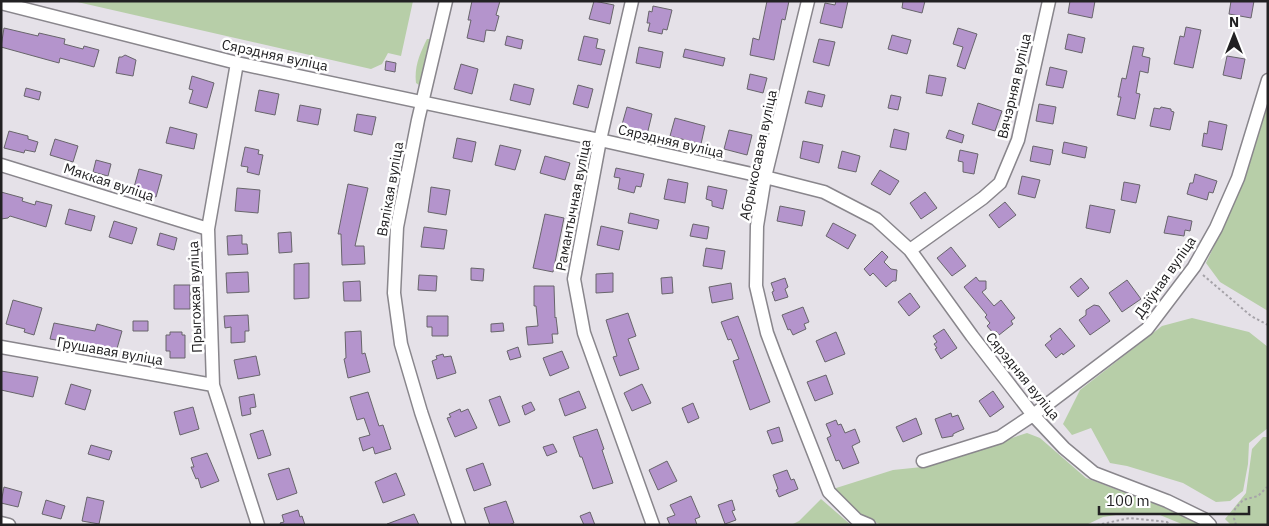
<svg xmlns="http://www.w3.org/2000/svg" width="1269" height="526" font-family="'IBM Plex Sans',sans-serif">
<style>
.green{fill:#b7cea8}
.building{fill:#b494cc;stroke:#68656b}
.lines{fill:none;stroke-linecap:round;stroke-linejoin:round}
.minor-casing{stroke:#89868c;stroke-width:15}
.path{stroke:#a6a3a9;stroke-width:2;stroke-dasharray:2.5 2.5;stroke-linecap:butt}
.minor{stroke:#fff;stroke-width:12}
.labels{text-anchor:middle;stroke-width:5;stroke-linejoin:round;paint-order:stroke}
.street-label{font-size:14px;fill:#222123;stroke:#fff}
</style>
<rect width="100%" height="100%" fill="#e5e1e8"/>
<path class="green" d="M73 1H413L401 56 388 53 382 64 371 69Z
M427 39H436L422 87 416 83C414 67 420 53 427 39Z
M1268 105V311L1220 282 1206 263 1230 213Z
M1192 318 1249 332 1268 347V428L1249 443 1248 464 1243 491 1230 501 1216 502 1183 483 1127 466 1110 463 1091 428 1072 435 1063 424 1080 390 1162 326Z
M1027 433 1040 438 1086 478 1171 510 1204 525H1184L1160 515 1129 513 1103 517 1086 525H882L857 515 833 489 893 470 922 467Z
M1263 437H1268V525H1231L1225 519 1246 493 1252 449Z
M821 499 851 525H791L799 521Z"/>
<path class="building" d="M472 1H500L496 15 499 16 495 31 486 30 484 42 467 38 471 20H468Z
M594 1 614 5 610 24 589 19Z
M767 1H789L785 20 782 19 774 60 750 55 753 38 759 40Z
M836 1H848L842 28 820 23 825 3 835 5Z
M903 1H925L922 13 902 8Z
M1070 1H1095L1092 18 1068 13Z
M1231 1H1254L1251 18 1229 14Z
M653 6 672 10 667 30 663 29 662 34 648 31 650 23H647L649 11 652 12Z
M1186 27 1201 30 1193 68 1174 64 1180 36 1184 37Z
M4 28 38 36 39 33 65 39 64 44 83 49 84 46 99 50 94 67 60 58 59 63 1 47Z
M958 28 977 34 965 69 957 66 963 47 953 44Z
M1068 34 1085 38 1082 53 1065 49Z
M892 35 911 40 907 54 888 49Z
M507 36 523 40 521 49 505 45Z
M584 36 598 39 596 48 605 50 601 65 578 60Z
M819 39 835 42 829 66 813 62Z
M1133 46 1144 48 1142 56 1150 58 1148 73 1140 71 1136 93 1140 94 1135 119 1117 115 1121 97H1118L1122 78 1126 79Z
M639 47 663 52 660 68 636 63Z
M685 49 725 58 723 66 683 57Z
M125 55 136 60 133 76 116 73 119 57H122Z
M1227 56 1245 59 1241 79 1223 75Z
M386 61 396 63 395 72 385 70Z
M461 64 478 69 472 94 454 89Z
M1050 67 1067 71 1063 88 1046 85Z
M750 74 767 78 763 93 747 89Z
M929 75 946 78 942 96 926 93Z
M192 76 214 83 207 108 189 103 193 90 189 89Z
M514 84 534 89 530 105 510 100Z
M578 85 593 89 588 108 573 104Z
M26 88 41 92 39 100 24 96Z
M259 90 279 94 275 115 255 111Z
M808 91 825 95 822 107 805 103Z
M891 95 901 97 898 110 888 108Z
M978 103 1002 111 995 131 972 124Z
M1039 104 1056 107 1053 124 1036 121Z
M300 105 321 109 318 125 297 121Z
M627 107 652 114 647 135 621 128Z
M1161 107 1171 109V111L1174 112 1170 130 1150 126 1154 108 1160 109Z
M357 114 376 117 372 135 354 131Z
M675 118 705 126 701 144 670 136Z
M1209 121 1227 125 1222 150 1202 146 1204 133 1207 134Z
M170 127 197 134 194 149 166 143Z
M894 129 909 133 906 150 890 147Z
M729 130 752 135 747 155 724 149Z
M949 130 964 135 962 143 946 138Z
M9 131 28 136V139L38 142 35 152 25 150 24 153 4 148Z
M457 138 476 142 472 162 453 158Z
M55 139 78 146 73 162 50 155Z
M803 141 823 145 819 163 800 158Z
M1064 142 1087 147 1085 158 1062 153Z
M500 145 521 150 515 170 495 165Z
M1033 146 1053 150 1050 165 1030 161Z
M245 147 259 150 258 154 263 155 259 175 247 172 248 167 241 166Z
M960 150 978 154 974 174 963 172V162L958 161Z
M842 151 860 156 856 172 838 168Z
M545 156 570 163 565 180 540 173Z
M96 160 111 164 108 176 93 172Z
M616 168 644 174 641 187 636 186 634 193 618 189 620 178 614 177Z
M139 169 162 175 156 197 133 191Z
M880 170 899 181 890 195 871 184Z
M1195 174 1217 181 1213 193 1209 192 1207 200 1187 194 1190 183H1193Z
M1022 176 1040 180 1035 198 1018 194Z
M668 179 688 183 685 203 664 199Z
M1124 182 1140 185 1136 203 1121 200Z
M348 184 368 188 355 246H364L365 264 342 265 341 234H338Z
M708 186 727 190 723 209 712 206V201L706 199Z
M431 187 450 190 446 215 428 212Z
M237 188 260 190 258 213 235 211Z
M1 192 23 198 22 201 35 205 36 201 52 205 46 227 10 216 8 218 1 219Z
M925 192 937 208 921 219 910 203Z
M1005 202 1016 215 999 228 989 215Z
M1090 205 1115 210 1110 233 1086 228Z
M780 206 805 211 802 226 777 221Z
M69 209 95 216 91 231 65 224Z
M630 213 659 220 657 229 628 223Z
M545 214 564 218 553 272 533 268Z
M1168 216 1192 221 1190 231 1185 230 1184 236 1164 233Z
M114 221 137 228 132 244 109 237Z
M833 223 856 235 848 249 826 236Z
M693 224 709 227 707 239 690 236Z
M601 226 623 231 619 250 597 245Z
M424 227 447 230 444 249 421 247Z
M291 232 292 252 279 253 278 233Z
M160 233 177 238 174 250 157 245Z
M242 235V244H247L248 254 228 255 227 236Z
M951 247 966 266 952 276 937 258Z
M706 248 725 251 722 269 703 266Z
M882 251 888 257 884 262 891 269 897 270 896 281H893L886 287 873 273 870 276 864 269Z
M309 263V298L294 299V264Z
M471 268 484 269 483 281 471 280Z
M248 272 249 292 227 293 226 273Z
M613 273V292L596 293V274Z
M419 275 437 276 436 291 418 290Z
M672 277 673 293 662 294 661 278Z
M976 277 979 281H986V289L982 292 994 306 1001 300 1015 318 1011 321 1013 324 999 335 996 331 994 334 987 326 990 323 985 317 987 315 964 287Z
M785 278 788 287 785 289 788 297 775 301 772 292 774 291 771 283Z
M1081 278 1089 288 1078 297 1070 287Z
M1127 280 1141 299 1122 312 1109 293Z
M360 281 361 301H344L343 282Z
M731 283 733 299 712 303 709 287Z
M174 285H190V309H174Z
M534 286H554L555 318 556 317 558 334H552L553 343 528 345 526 327 538 326 536 306H534Z
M910 293 920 307 909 316 898 302Z
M13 300 42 308 34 335 24 332 25 329 6 324Z
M1094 305 1099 306 1110 321 1090 335 1079 320 1086 315V310Z
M803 307 809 322 804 324 806 329 793 335 790 329 788 330 782 315Z
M628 313 636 336 628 339 639 369 620 376 613 357 617 356 606 320Z
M248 315 249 331H245V342L231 343V327L225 328 224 316Z
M427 316H448V336H432V327H427Z
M738 316 770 402 750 410 733 361 739 359 731 339 728 340 721 322Z
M133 321H148V331H133Z
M54 323 95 331 97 324 122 331 116 352 80 342V344L50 339Z
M503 323 504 331 491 332V324Z
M1060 328 1075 346 1063 355 1062 353 1056 358 1045 345 1052 339 1050 336Z
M944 329 957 348 941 359 935 349 937 348 934 344 937 342 933 336Z
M361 331 362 354 365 353 370 372 348 378 344 359 346 358 345 332Z
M170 332H182V335H185V358H170V351H166V335H170Z
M836 332 845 354 825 362 816 341Z
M518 347 521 357 510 360 507 351Z
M562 351 569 368 550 376 543 358Z
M443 354 444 357 451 356 456 373 437 379 432 361 437 359 436 356Z
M256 356 260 375 238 379 234 360Z
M1 371 38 377 33 397 1 390Z
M826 375 833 394 815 401 807 382Z
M71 384 91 390 85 410 65 404Z
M642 384 651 403 632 411 624 393Z
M579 391 586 408 565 416 559 399Z
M993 391 1004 407 990 417 979 401Z
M368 392 379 426 383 425 391 449 375 454 373 447 363 451 359 438 370 435 364 418 357 420 350 397Z
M254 394 256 407 250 408 251 414 242 416 239 397Z
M500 396 510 422 499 426 489 400Z
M531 402 535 410 525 415 522 406Z
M693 403 699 418 688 423 682 408Z
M193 407 199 429 180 435 174 412Z
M460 409 461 412 468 409 477 428 455 437 447 418 451 417 449 414Z
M951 413 952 417 958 415 964 429 957 432 953 434V436L942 438 935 419Z
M916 418 922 434 903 442 896 427Z
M836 420 838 425 841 424 845 433 855 429 860 442 852 446 859 463 843 469 839 460 836 461 827 438 831 436 826 424Z
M779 427 783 441 772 444 767 431Z
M597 429 604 449 602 450 613 483 593 489 582 457H580L573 437Z
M263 430 271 455 258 459 250 434Z
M553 444 557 452 547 456 543 447Z
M91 445 112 451 109 460 88 454Z
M207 453 219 481 201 488 198 478 196 479 191 467H194L191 458Z
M667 461 677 481 658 490 649 470Z
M483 463 491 485 474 491 466 469Z
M289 468 297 493 277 500 268 474Z
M787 470 791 480 794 479 798 489 779 497 776 490 778 489 773 475Z
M396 473 405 495 383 503 375 482Z
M4 487 22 492 18 507 1 503Z
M691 496 700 517 695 519 697 525H670L667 518 675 515 670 505Z
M87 497 104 501 99 524 82 521Z
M46 500 65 506 61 519 42 514Z
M732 500 735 510 732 511 736 520 725 524 718 505Z
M506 501 514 523 508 525H490L484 508Z
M298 510 300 517 302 516 305 525H281L280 523 284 522 282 515Z
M590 512 595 525H584L580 516Z
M414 514 419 525H387V524Z"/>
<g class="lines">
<defs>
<path id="minor" d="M446 1 418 120 397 227 394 293 401 344 421 412 459 525
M632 1 600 140 574 279 584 333 653 525
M808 1 765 177 757 226 756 286 767 333 776 357 829 492 857 520 869 525
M1 3 237 63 600 140 765 177 824 192 876 219 910 250 972 336 1033 415 1064 448 1094 473 1167 501 1204 519 1210 525
M237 63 208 229 213 385 258 525
M1 165 208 229
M910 250 983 198 1000 183 1018 140 1049 1
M1 347 213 385
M923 461 1000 437 1033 415 1147 329 1194 267 1216 228 1238 178 1268 80
M1 523 9 525"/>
</defs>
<use href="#minor" class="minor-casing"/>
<path class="path" d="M1203 275 1251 316 1268 325
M1268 484V490
M1097 525 1130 518 1167 522 1171 525
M1236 525 1234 518 1235 509 1243 500 1258 496 1267 487"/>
<use href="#minor" class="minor"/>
</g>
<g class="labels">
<g class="street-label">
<text transform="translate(275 55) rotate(12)" y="5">Сярэдняя вуліца</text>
<text transform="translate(1014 86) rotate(-77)" y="5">Вячэрняя вуліца</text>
<text transform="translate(671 141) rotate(13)" y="5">Сярэдняя вуліца</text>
<text transform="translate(758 155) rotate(-78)" y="5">Абрыкосавая вуліца</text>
<text transform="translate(109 182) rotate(18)" y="5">Мяккая вуліца</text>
<text transform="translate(390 189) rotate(-80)" y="5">Вялікая вуліца</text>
<text transform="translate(573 205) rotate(-79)" y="5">Рамантычная вуліца</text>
<text transform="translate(1165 277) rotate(-55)" y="5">Дзіўная вуліца</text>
<text transform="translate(195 297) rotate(-92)" y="5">Прыгожая вуліца</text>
<text transform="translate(110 351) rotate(10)" y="5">Грушавая вуліца</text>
<text transform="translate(1023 376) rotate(51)" y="5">Сярэдняя вуліца</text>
</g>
</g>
<rect width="1269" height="526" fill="none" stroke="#222123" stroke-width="5"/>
<g transform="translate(1234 35)" stroke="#ffffff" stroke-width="4" paint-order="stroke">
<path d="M0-4L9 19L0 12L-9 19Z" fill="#222123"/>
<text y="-8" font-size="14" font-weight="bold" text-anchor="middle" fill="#222123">N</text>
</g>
<path d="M1099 506v8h150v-8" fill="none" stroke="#222123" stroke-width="2.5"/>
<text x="1106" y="506" font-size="15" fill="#222123" stroke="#ffffff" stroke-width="4" paint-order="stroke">100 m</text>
</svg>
